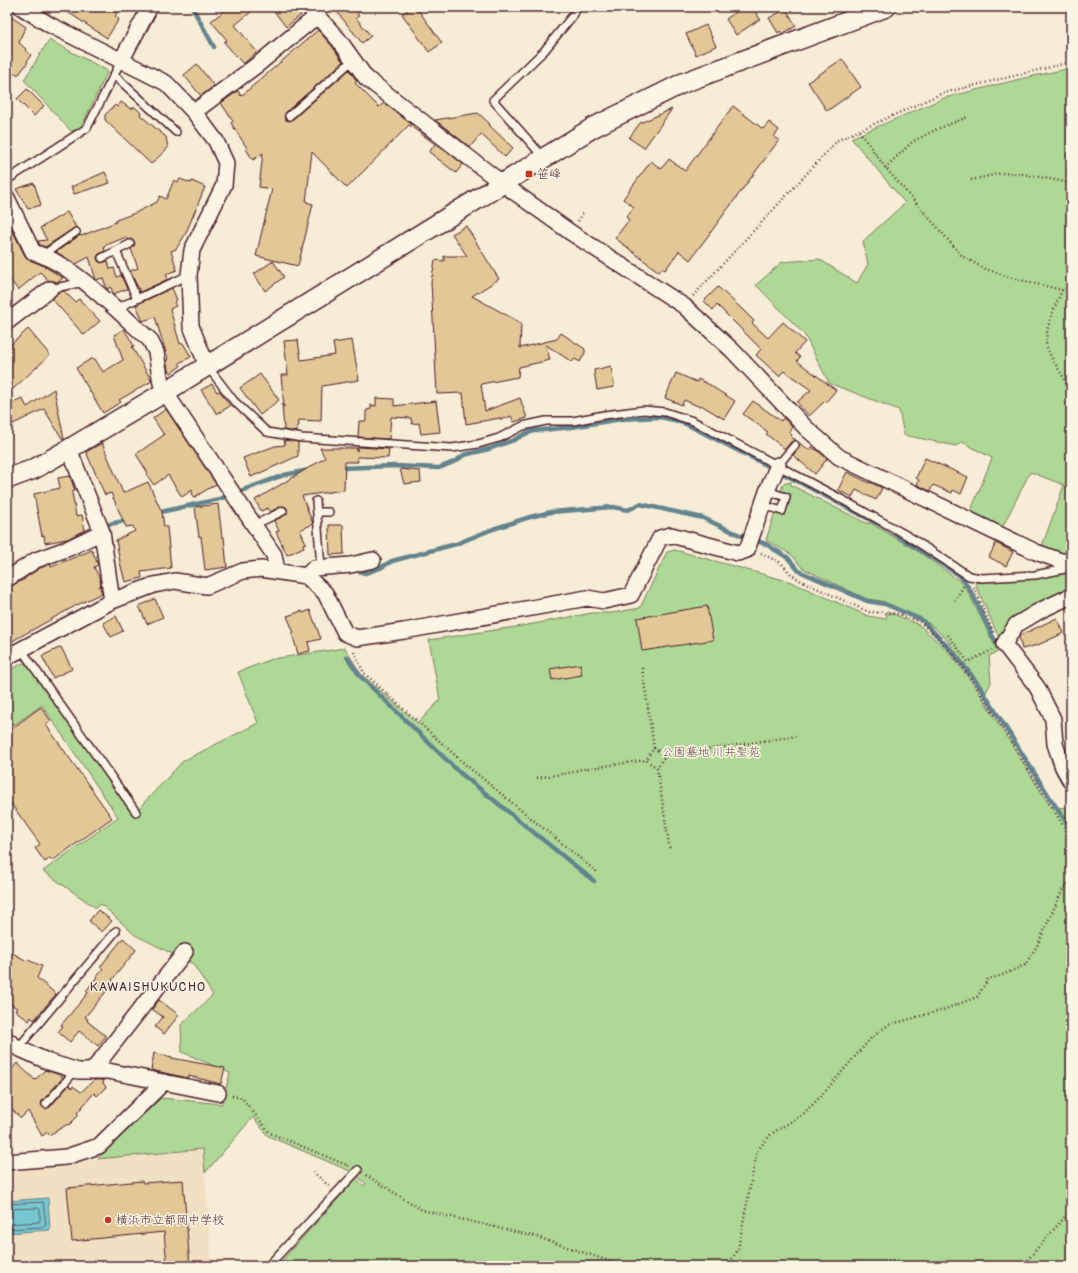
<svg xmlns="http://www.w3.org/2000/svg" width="1078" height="1273" font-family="Pangolin,'Klee One',sans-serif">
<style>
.built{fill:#f1e1c2}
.green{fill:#aed896;stroke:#7c7c60}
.water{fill:#76c7d0;stroke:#64848e}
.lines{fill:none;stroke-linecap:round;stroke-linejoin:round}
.shore{stroke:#5c626d;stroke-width:1}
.stream{stroke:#64848e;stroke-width:4.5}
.building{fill:#e2c797;stroke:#4a1f2b}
.service-casing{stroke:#4a1f2b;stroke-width:10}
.minor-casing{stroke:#4a1f2b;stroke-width:18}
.tertiary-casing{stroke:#4a1f2b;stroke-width:22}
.path{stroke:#4a1f2b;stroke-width:2.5;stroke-dasharray:1 3;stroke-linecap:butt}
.service{stroke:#fcf5e5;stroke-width:7}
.minor{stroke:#fcf5e5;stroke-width:15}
.tertiary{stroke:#fcf5e5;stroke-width:19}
.poi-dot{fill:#c8321e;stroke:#fcf5e5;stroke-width:1.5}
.labels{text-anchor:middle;stroke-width:3;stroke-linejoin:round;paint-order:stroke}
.poi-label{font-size:12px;fill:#4a1f2b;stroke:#fcf5e5;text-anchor:start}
.park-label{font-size:12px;fill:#634d46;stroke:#fcf5e5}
.neighbourhood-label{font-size:13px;letter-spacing:1px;fill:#4a1f2b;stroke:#fcf5e5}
</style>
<rect width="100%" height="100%" fill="#f7ecd5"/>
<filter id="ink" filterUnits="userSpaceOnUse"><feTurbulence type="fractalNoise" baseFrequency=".025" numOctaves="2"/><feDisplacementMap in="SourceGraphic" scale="8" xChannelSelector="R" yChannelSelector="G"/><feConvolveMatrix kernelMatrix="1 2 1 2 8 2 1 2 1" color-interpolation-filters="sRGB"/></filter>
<g filter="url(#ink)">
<path class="built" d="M203 1149 212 1266H7V1171L54 1167 97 1159Z"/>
<path class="green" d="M49 40 108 71 80 129 71 131 24 80Z
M1071 68V554H1057L1041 549 1064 485 1030 472 1000 532 968 518 992 458 962 442 956 446 904 435 899 410 829 383 804 334 756 285 782 262 819 259 857 283 868 264 863 241 905 203 851 138 944 98 1024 78Z
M791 482V485L868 524 869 522 919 552 964 584 998 652 989 656 991 683 986 692 947 640 934 627 923 620 882 601 867 599 802 568 792 555 766 540 775 512 785 515 792 494 781 491 783 484Z
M675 550 791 582 868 616 886 619 887 611 919 625 946 649 975 686 1051 807 1071 808V1266H277L356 1179 364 1186 366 1184 352 1172 268 1136 253 1117 205 1173 203 1149 97 1159 161 1098 222 1104 230 1073 182 1052 181 1025 213 995 193 964 135 935 101 904 96 908 43 871 118 817 42 705 7 730V672L23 663 30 666 131 809 139 808 183 761 258 723 238 672 272 659 345 648 361 674 418 723 440 700 429 640 522 626 592 613H612L640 608 667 552Z
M1071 571V591L1011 625 999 638 975 583 1040 578Z"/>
<path class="water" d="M48 1198 50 1230 7 1233V1201Z"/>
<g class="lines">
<path class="shore" d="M7 1204 43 1202 46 1225 44 1227 7 1229
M7 1209 38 1208 40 1209V1220L39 1222 7 1224"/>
<path class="stream" d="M192 7 214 47
M340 468 395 466 439 468 456 461 464 455 489 449 514 440 525 434 534 431 572 427 621 419 660 417 674 420 688 425 778 471 884 527 959 575C978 596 984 625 1000 649
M156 513 219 499 284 475 309 470
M110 524 128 520
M356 570 365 573 380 568 392 561 456 544 493 529 530 517 551 512 613 507 628 510 640 504 703 518 742 536 766 544 788 558 799 571 867 601 885 604 922 620 952 651 980 687 1052 801 1071 829
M347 657 360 676 459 772 594 881
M1052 756C1055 770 1063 783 1071 794"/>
</g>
<path class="building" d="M60 7H109L117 13 115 16 119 19 107 38Z
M229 7H257L235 25 257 52 243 64 224 42 227 40 211 21Z
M271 7H295L301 15 286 27Z
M333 7H366L357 14 359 16 356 18 371 36 362 43Z
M412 7H416L442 43 429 52 402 14Z
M743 7H752L760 19 736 35 726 19Z
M786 9 796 26 782 34 780 31 778 33 769 18Z
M7 14 26 27 22 34 19 43 26 49 25 50 31 55 27 61 28 62 19 74H14L9 70V72H7Z
M706 25 716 46 696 55 686 34Z
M318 30 332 46 343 62 286 112 284 117 286 120 290 121 292 120 349 70 357 81 355 83 379 107 384 103 463 164 456 173 429 152 435 144 409 125 347 188 312 152 306 202 313 204 298 266 256 256 272 189 259 187 263 153 253 160 246 149 247 148 231 123 233 121 221 103 238 91 241 96Z
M842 59 861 87 827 111 808 82Z
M197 64 214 86 201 96 184 75Z
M27 89 44 106 34 116 17 99Z
M121 102 131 109 135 107 141 113 140 115 166 137 168 148 151 164 105 120V115L115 105 117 107Z
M733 106 763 129 769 122 779 130 774 137 779 140 690 260 679 251 665 270 662 268 659 272 615 238 629 220 626 217 634 207 623 199 651 161 661 169 669 159 685 171Z
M672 109 644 148 629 138 640 123Z
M478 113 490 124 489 125 513 148 505 157 481 134 470 147 435 120Z
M105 172 110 183 74 194 71 187Z
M180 179 191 183 192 181 205 187 185 235 176 249 171 251 177 270 166 274 168 279 140 292 130 271 138 268 131 249 134 246 135 242 131 239 127 240 126 237 104 246 105 251 99 254 97 257 98 261 101 263 108 261 110 269 114 268 117 277 121 275 127 289 113 294 111 287 107 289 103 278 96 280 89 257 76 264 56 252 80 235 81 236 116 222V220L135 213 157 202 160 196 166 199 174 180 178 182Z
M34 183 41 205 28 209 16 189Z
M67 212 76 227 45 247 40 245 38 241 47 240 40 228Z
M7 219 25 256 30 260 44 266 63 278 58 282 48 280 40 272 18 290 7 276Z
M466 226 499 279 472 296 521 323 520 348 557 339 561 333 585 349V353L580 362 575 359 572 362 546 345 550 360 519 367 518 377 481 384 485 411 520 398 527 418 514 422 511 416 501 420 500 418 466 424 463 393 437 394 431 282 435 260 444 261V256H467L452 234Z
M273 261 284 277 265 291 254 274Z
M718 287 743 310 754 321 752 323 768 338 783 322 805 342 795 353 800 357 797 361 836 390 826 402 825 401 809 416 797 402 811 390 784 371 779 376 756 355 761 349 717 305 713 310 704 301Z
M172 288 177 300 174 302 176 306 170 309 180 344 183 343 191 357 179 363 181 366 171 373 168 368 166 361 168 359 155 317 143 321 136 305Z
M64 291 75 302 79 299 100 321 84 335 52 299 58 292Z
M28 329 50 355 13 389 7 381V348Z
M124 329 134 346 132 347 152 381 119 400 121 402 103 413 76 368 91 359H95L103 372 123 360 114 335Z
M298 340 301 360 335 355 333 343 352 340 359 380 322 386 321 421 298 420 299 426H297V432L284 430 282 404 284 407 281 375H288L284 341Z
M611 366 614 387 597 390 594 370Z
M676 373 697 382 698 379 714 387V388L735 401 724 419 701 405 700 407 684 400 682 405 665 398Z
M260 374 279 400 260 415 240 388Z
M212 384 217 392 220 391 230 406 217 414 201 390Z
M54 389 64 439 63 440 44 409 7 427V405L22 398 27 407Z
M376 398 394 399V406L436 401 440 432 421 434 419 423 412 424 411 418 391 417 389 439 358 437 359 421H366V411H367V410L371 409V405L376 406Z
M753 401 781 421 783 418 786 420 792 427 789 432 792 435 791 437 796 440 791 442 785 449 766 434 768 432 743 414Z
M166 409 216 484 193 498 192 490 182 497 168 475 154 485 146 474 148 473 136 454 164 435 153 418Z
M284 440 298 442V456L251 477 243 458 275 446 285 445Z
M102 443 123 493 148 482 162 512 164 527H167L171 568 141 572 142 578 125 582 120 562 116 540 135 531 133 526 126 527 111 493 105 495 86 452Z
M799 443 810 450 812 447 816 450V449L827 459 815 474 793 455 799 448Z
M358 447 389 449 388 458 357 457 358 462H345L344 490 302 496 313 524 300 530 306 543 303 544 304 547 287 555 276 532 279 531 274 521 287 514V508L284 506H281L270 512 268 508 261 511 255 500 325 458 320 448H357V451Z
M925 458 968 477 961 494 953 490 952 493 933 485 930 491 917 485 919 480 916 478Z
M400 469 420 471 421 482 404 484Z
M847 472 869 483 870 482 882 488 876 500 856 490 852 497 838 490Z
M70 476 75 491 72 492 76 516 82 515 85 530 67 539 45 543 44 535 42 536 34 494 60 488 58 478Z
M218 504 222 537H224L227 567 205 570 201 536 199 537 195 507Z
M329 525H343L344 554 330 555Z
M996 543 1013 552 1006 566 989 557Z
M92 550 98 565 94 567 100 579 101 586H99L102 593 75 606 7 644V588L25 579V578L40 568 50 564 51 567Z
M155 599 163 617 147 624 139 606Z
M707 606 713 640 642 651 637 618Z
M310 610 321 639 308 642 310 651 298 654 292 633H294L287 616 302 611 303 613Z
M116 616 123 631 111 637 103 623Z
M1057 618 1064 633 1038 645 1022 649 1019 637 1021 635Z
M61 647 72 669 53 678 42 656Z
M580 664 582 675 552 680 550 669Z
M41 707 51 721 46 725 112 818 52 861 50 858 45 862 35 848 40 844 7 798V732Z
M98 910 112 921 102 932 89 921Z
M123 938 136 950 112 980 114 982 85 1017 88 1019 87 1021 106 1036 98 1046 79 1031 70 1042 58 1032 63 1026 61 1025 88 993 86 991 103 969 100 967Z
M7 950 27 961 28 960 42 966 37 978 56 994 34 1020 31 1017 29 1021 15 1010 17 1008 7 1002Z
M159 1000 179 1015 164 1034 155 1027 163 1017 152 1009Z
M154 1053 172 1057V1058L225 1068 221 1084 189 1076 188 1078 151 1070Z
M17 1063 35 1080 45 1070 60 1075 63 1078 42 1101 41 1105 45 1109 50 1107 69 1085 72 1088 73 1086 81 1092 94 1080H104L103 1083 106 1087 97 1096 94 1093 77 1113 79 1115 69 1125 68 1124 49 1135 48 1132 42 1136 28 1111 21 1118 7 1105V1075Z
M183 1180 190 1266H167L164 1232 72 1241 67 1188 142 1181 143 1183Z"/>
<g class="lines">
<defs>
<path id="service" d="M114 75 176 132
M289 116 353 60
M543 157 493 100 544 51 574 14 577 7
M7 180 87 128 121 61
M116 251 137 299
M43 255 76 232
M102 258 130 244
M50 289 84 282
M115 309 189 275
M208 367 234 401 267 432 302 438 452 448 478 444 499 438 523 426 546 421H573L604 415 644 410 665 412 693 421 843 500 908 536 969 576 982 578 1035 575 1065 569 1071 567
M778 465 795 445
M316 501 321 568
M763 505 782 511 786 497 767 491
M317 512H329
M254 525 283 511
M21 649 136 812
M18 1048 116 931
M46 1104 75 1071
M268 1266 358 1170"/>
<path id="minor" d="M21 7 50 25 166 83 194 112 216 141 226 163 224 185 192 250 189 275 191 326 207 366
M309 7 339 40 366 78 503 184 570 232 684 306 732 350 806 428 839 457 1036 552 1061 561 1071 562
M121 61 150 7
M194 112 257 65 318 15
M7 198 33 252C72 263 119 313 150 340L156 352 161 383 165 392 274 555 277 571
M7 322 50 289
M69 449 102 532 112 601
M306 576 314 568 351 565 373 560
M7 579 36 560 69 548 102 532
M1071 596 1041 610 1016 625 1004 644 1037 687 1053 719 1055 744 1063 767 1071 781
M7 657 112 601 154 585 175 581 207 586 243 571 261 569 306 576 325 593 345 633 357 638 404 631 587 598 604 601 631 595 660 538 671 535 738 553 747 550 769 486 778 465
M7 1040 18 1048 49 1062 78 1071H108L218 1093
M92 1071 185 952
M7 1162 66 1157 99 1146 164 1082"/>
<path id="tertiary" d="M7 479 34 469 69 449 165 392 594 127 683 83 886 7"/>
</defs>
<use href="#service" class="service-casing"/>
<use href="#minor" class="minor-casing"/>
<use href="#tertiary" class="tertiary-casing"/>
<path class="path" d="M859 131 884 166 962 256 983 268 1012 278 1062 290H1071
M885 168 912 142 937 129 968 117
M971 180 1002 173 1023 174 1071 183
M578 221 584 211
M1062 290C1056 305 1047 323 1046 340 1045 352 1065 378 1071 390
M693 296 838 140 943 93 1071 62
M761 553 781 563 791 574 801 581 869 612 899 614 920 622 935 635 951 652 977 687 1071 838
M974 587 994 634
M955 601 964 585
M948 635 968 662 992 650
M354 652 364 673 466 765 598 873
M642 668 654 748 646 760 657 768 665 756 654 748
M665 756 796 736
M657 768 670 851
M537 778 574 772 577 770 646 760
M232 1096 242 1098 270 1133 349 1166
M313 1172 329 1186
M366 1175 422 1210 537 1237 624 1266
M728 1266 738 1249 757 1151 771 1134 803 1114 821 1096 871 1038 888 1025 943 1010 977 997 988 979 1000 976 1025 965 1037 946 1062 891 1071 880
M1022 1266 1064 1218 1071 1207"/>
<use href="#service" class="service"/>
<use href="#minor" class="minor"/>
<use href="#tertiary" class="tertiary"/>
</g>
</g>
<g class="poi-dot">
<rect x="525" y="170" width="8" height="8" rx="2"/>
<circle cx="108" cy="1220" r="4"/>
</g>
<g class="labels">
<g class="poi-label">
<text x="537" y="178">笹峰</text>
<text x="116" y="1224">横浜市立都岡中学校</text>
</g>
<g class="park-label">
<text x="711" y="756">公園墓地 川井聖苑</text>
</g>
<g class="neighbourhood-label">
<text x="148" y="991">KAWAISHUKUCHO</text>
</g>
</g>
<rect width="1078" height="1273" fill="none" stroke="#fcf5e5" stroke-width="24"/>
<rect x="12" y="12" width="1054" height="1249" fill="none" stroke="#4a1f2b" stroke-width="1.5" filter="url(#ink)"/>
</svg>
